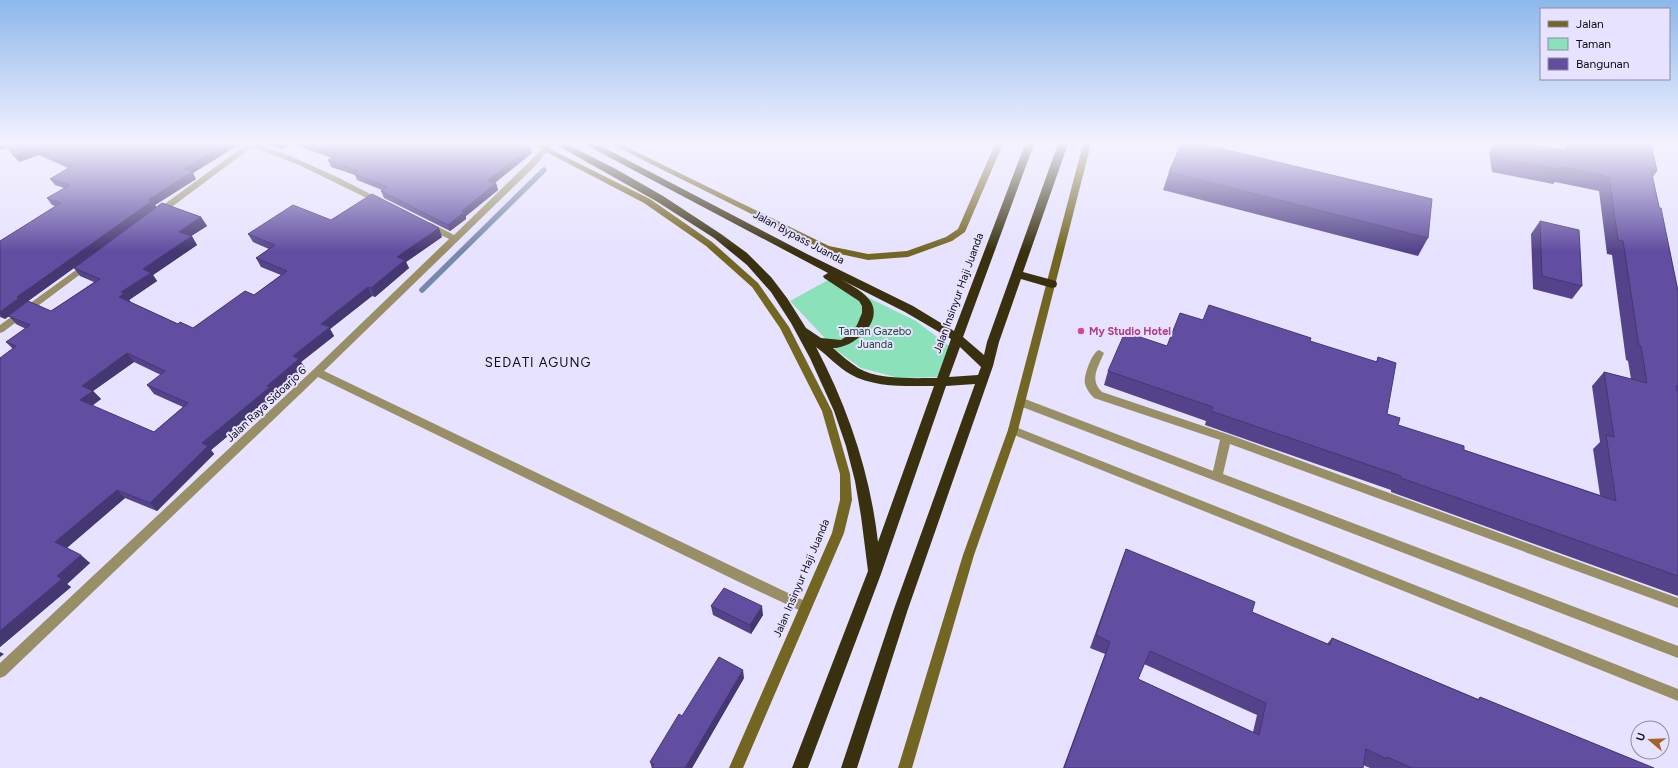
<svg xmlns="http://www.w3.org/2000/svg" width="1678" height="768" font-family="Figtree,sans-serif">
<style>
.green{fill:#8ae1ba}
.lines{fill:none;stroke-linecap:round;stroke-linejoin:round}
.stream{stroke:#7788ae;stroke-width:5.5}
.street{fill:#988f66;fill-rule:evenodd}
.secondary{fill:#736522;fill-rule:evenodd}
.highway{fill:#38300e;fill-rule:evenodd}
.wall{fill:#54438a;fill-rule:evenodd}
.shaded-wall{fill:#453771}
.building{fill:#624ea1;stroke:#453771;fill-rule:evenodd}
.hotel-dot{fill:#d1479c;stroke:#e6e2ff;stroke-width:1.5}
.labels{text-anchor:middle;stroke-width:4;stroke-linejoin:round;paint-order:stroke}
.street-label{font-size:11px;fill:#0d0b15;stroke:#e6e2ff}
.park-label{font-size:11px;fill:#194a37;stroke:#e6e2ff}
.hotel-label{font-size:11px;font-weight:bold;fill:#b23c85;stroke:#e6e2ff;text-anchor:start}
.quarter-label{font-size:13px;letter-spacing:1px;fill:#0d0b15;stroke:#e6e2ff}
</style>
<rect width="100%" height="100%" fill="#e6e2ff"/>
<path class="green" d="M830 279 916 321 949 346 937 377 899 378 861 368 836 350 790 301Z"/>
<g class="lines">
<path class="stream" d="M422 290 544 170"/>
<path class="street" d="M247 144H258L288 155 337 177 386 202 385 204H379L299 165 252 147 161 215H155L154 213 155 211Z
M546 144H554L533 168 324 371 809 603 811 607 809 611 805 612 801 611 739 582 318 377 5 676 0 678V663L314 369 449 239 425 227 424 225 425 223H431L454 235 527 164Z
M87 262 91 265 90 267 3 332 0 333V325Z
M1099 350 1104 353C1098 367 1089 380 1102 392L1230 435 1678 598V608L1230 444 1223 474 1678 646V658L1017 405 1016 402 1017 399H1025L1213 471 1220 440 1094 398C1090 394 1087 390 1085 384 1083 377 1092 352 1099 350Z
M1013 426 1678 689V701L1009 433 1008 430 1009 427Z"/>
<path class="secondary" d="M531 144H540L650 199 712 242 758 283 789 327 832 411 850 474 852 500 844 533 743 768H729L832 533 840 500V474L822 411 780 328 752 287 706 246 644 203Z
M611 144H620L829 246 868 254 907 251 946 237 958 229 995 144H1003L965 232 952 241 908 257 868 260 826 251Z
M1083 144H1091L1018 430 974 555 912 768H898L963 555 1008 430Z"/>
<path class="highway" d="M555 144H566L614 168 663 196 721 234 747 253 771 277 787 298 806 328 821 338 841 340 850 334 857 325 862 313V306L859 301 824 278 823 276 828 273 588 146 587 144H597L807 254 913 306 954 331 1025 144H1034L963 337 984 355 987 342 1058 144H1068L1023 272 1056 281 1057 284 1056 287 1052 288 1021 279 999 342 993 366 908 609 857 768H841L894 609 975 384 946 386 881 574 808 768H792L868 571 861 516 855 481 846 446 834 411 810 358 791 323 771 292 747 265 714 238 656 201ZM842 280 905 312 951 339 937 378C914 378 878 380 858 368 849 362 841 355 833 348 853 348 883 323 871 302 865 292 852 286 842 280ZM816 347C827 355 838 367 850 374 874 388 907 386 934 386L878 542C870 472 848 408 816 347ZM960 347 981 367 978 375 949 377Z"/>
</g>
<path class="wall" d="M0 144H240L193 173 196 179 155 205 156 207 201 217 207 226 191 236 197 245 153 275 157 281 129 300 131 302 178 324 193 328 254 295 281 275 261 267 256 258 269 249 253 242 248 234 331 220 442 237 406 262 409 268 375 297 372 296 330 329 334 336 301 362 305 368 274 393 276 396 211 450 214 454 157 511 125 498 67 548 90 563 67 584 71 587 0 647 13 349 6 342 26 329 16 324 9 316 5 319 0 317V241L55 206 52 205 47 198 64 188 55 185 50 179 68 168 39 155 19 162 7 147 0 150ZM74 268 80 276 94 282 51 311 24 304ZM134 362 161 375 147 385 154 394 183 407 154 432 92 406 101 399 93 391Z
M265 144H291L281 149Z
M292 144H521L532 153 495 183H496L498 190 466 216V219L450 231 384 198 381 191 382 190 357 180 355 175 331 167 328 160 332 158Z
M1494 144H1526L1564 150V149L1568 144H1651L1657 171 1653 177 1678 291V596L1391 492V490L1205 425 1206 421 1104 385 1108 371 1167 346 1203 320 1376 362 1378 357 1387 414 1398 425 1464 450 1600 495 1593 449 1600 442 1592 386 1604 372 1631 379 1628 361 1626 360 1612 255 1607 254 1599 191 1555 182 1553 184 1492 172 1489 152Z
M1169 172 1428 238 1418 256 1163 190Z
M1540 221 1582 286 1572 299 1533 289 1531 234Z
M1126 549 1252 612 1327 644 1332 638 1478 699 1480 697 1654 768H1370L1363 765V768H1063L1105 654 1090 648 1121 562ZM1144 664 1257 715 1253 732 1138 679Z
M711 606 763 615 751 634 713 615Z
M744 678 692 768H652L650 762 682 716Z"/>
<path class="shaded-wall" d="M0 144H4L7 147 0 150Z
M226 144H240L193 173 196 179 155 205 157 208 24 304 8 316H9L5 319 0 314V312L17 297 148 200 183 169Z
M279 144H291L281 149Z
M531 147 532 153 489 187 487 181Z
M34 148 39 155 19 162 14 156Z
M496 183 498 190 466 216V219L450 231 448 225 462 211Z
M201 217 207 226 185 240 179 232Z
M439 228 442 237 406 262 409 268 375 297 371 288 397 257Z
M192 236 197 245 153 275 157 281 129 300 131 302 119 297 121 292 143 269Z
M368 287 372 296 330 329 334 336 301 362 305 368 274 393 276 396 211 450 214 454 157 511 150 503 202 443 293 356 321 324Z
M127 353 134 362 93 391 101 399 87 409 80 400 82 386Z
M117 490 125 498 64 550 55 542Z
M81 555 90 563 67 584 71 587 0 647V631L57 576Z
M762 606 763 615 751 634 750 625Z
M0 652 4 654 0 657Z
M743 670 744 678 692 768H685Z"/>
<path class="building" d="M4 144H226L183 169 192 172 148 200 152 201 17 297 19 298 0 312V241L61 203 47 198 70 185 50 179 72 166 34 148 14 156Z
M308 144H521L531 147 487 181 496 183 462 211 464 212 448 225 381 191 387 187 354 174 358 171 328 160 338 154Z
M1181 144H1202L1432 199 1428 238 1169 172Z
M1498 144H1526L1576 152 1574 144H1651L1657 171 1651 170 1659 208H1661L1678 291V386H1676L1678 393V576L1401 478V476L1211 411 1213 407 1108 371 1125 332 1167 346 1180 313 1203 320 1209 305 1311 338 1310 341 1377 362 1378 357 1396 363 1387 414 1400 418 1398 425 1464 446V450L1616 501 1606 435 1614 437 1604 372 1647 383 1641 346H1639L1623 241 1618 240 1609 177 1562 167 1563 170 1501 159Z
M372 194 439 228 397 257 405 260 371 288 368 287 321 324 330 327 293 356 299 359 267 386 270 387 202 443 208 446 150 503 117 490 55 542 81 555 57 576 62 579 0 631V358L16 346 6 342 30 325 8 316 28 301 51 311 100 279 74 268 162 203 201 217 179 232 192 236 143 269 151 273 121 292 124 294 119 297 178 324 180 322 193 328 245 291 254 295 287 271 256 258 275 245 248 234 293 205 331 220ZM127 353 165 371 147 385 188 403 154 432 80 400 93 391 82 386Z
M1540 221 1579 230 1582 286 1542 276Z
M1126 549 1255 602 1252 612 1330 645 1332 638 1479 700 1480 697 1654 768H1412L1387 757V759L1366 749 1363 768H1064L1110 642 1096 635ZM1150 651 1266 703 1259 735 1138 679Z
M724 588 762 606 750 625 711 606Z
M719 657 743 670 685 768H652L654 764 650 762 679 714 682 716Z"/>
<linearGradient id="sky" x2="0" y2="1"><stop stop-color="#8db8eb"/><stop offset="0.57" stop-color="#f4f2ff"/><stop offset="1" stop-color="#f4f2ff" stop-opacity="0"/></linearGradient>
<rect width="1678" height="251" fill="url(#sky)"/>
<circle class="hotel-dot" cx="1081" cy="331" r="4"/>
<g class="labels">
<g class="street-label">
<text transform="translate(799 237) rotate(28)" y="4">Jalan Bypass Juanda</text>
<text transform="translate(958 293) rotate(-70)" y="4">Jalan Insinyur Haji Juanda</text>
<text transform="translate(266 404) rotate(-43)" y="4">Jalan Raya Sidoarjo 6</text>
<text transform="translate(801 578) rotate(-67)" y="4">Jalan Insinyur Haji Juanda</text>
</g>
<g class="park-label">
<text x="875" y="335">Taman Gazebo<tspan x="875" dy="13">Juanda</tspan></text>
</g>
<g class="hotel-label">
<text x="1089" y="335">My Studio Hotel</text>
</g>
<g class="quarter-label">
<text x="538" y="367">SEDATI AGUNG</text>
</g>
</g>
<rect x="1540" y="8" width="130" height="72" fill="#e6e2ff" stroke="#8f8ca1"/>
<rect x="1548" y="21" width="20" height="6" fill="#736522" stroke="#8f8ca1"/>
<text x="1576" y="28" font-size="12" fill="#0d0b15">Jalan</text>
<rect x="1548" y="38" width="20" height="12" fill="#8ae1ba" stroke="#8f8ca1"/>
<text x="1576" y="48" font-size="12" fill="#0d0b15">Taman</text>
<rect x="1548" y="58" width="20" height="12" fill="#624ea1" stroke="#8f8ca1"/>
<text x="1576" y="68" font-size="12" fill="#0d0b15">Bangunan</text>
<g transform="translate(1650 740) rotate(289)"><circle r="19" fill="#e6e2ff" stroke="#8f8ca1"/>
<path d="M0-3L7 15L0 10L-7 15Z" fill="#a16627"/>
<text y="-6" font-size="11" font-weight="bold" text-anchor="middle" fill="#0d0b15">U</text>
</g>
</svg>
